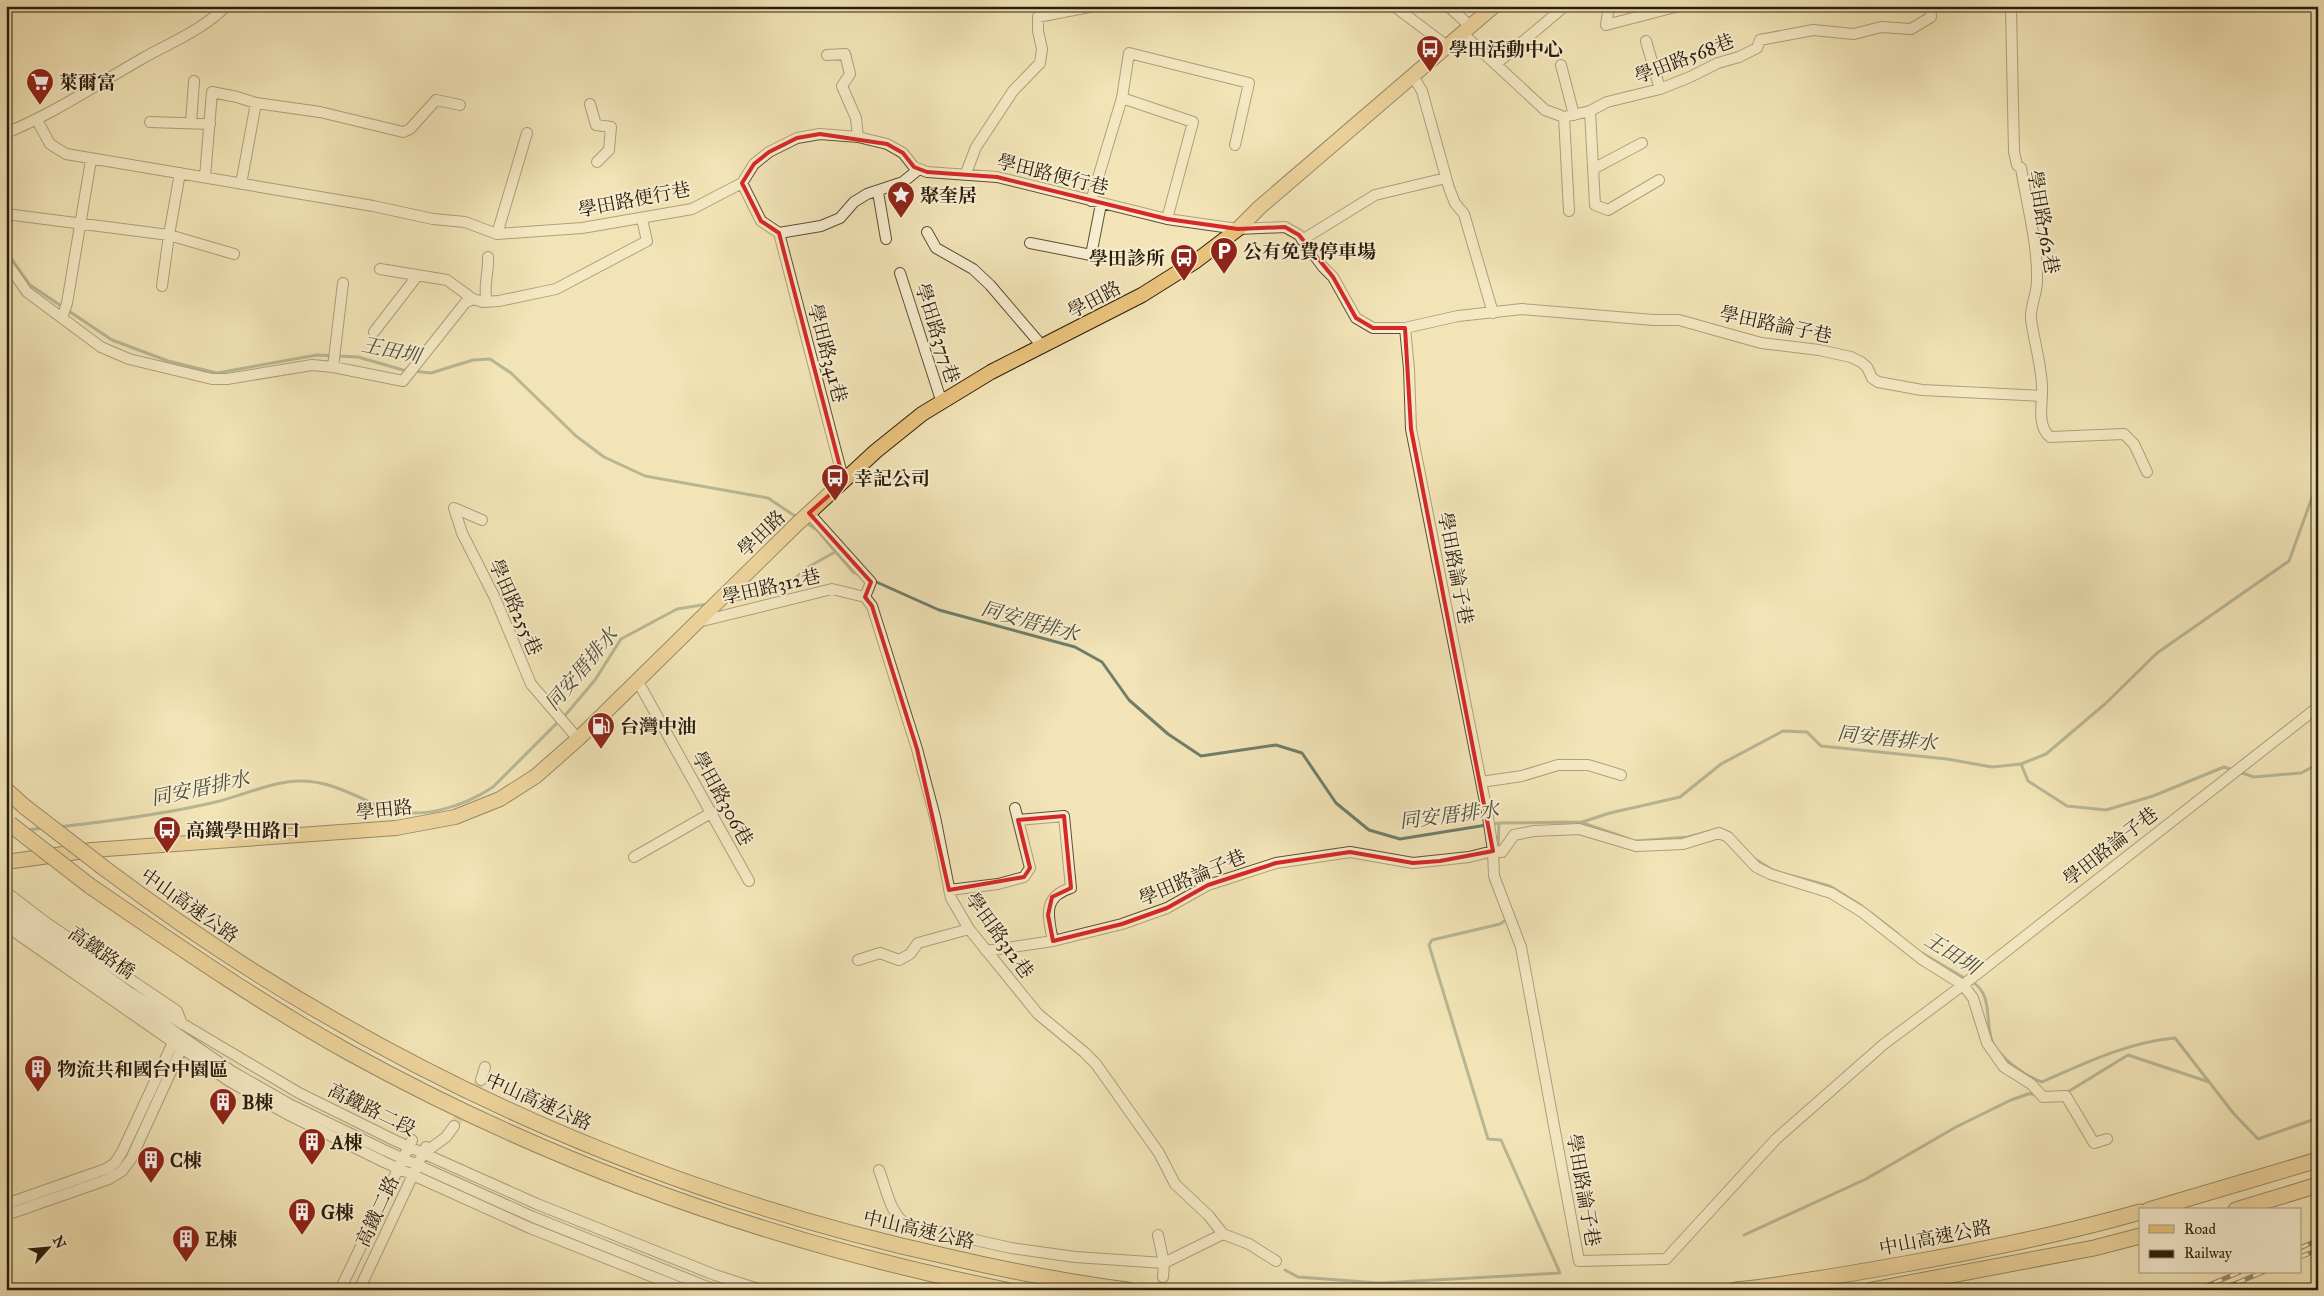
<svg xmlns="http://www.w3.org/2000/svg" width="2324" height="1296" font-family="'IM FELL Great Primer','Noto Serif TC',serif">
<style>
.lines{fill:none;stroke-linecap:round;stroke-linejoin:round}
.stream{stroke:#6f7e6a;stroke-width:3}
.minor-tunnel{stroke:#cabc95;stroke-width:10;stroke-dasharray:10 5;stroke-linecap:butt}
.minor-casing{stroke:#5d4f36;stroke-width:12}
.major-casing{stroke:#2b1d0b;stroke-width:16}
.highway-casing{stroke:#2b1d0b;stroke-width:17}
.minor{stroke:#f7edd0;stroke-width:10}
.major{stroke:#e9c27c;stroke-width:14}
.highway{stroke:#e9c27c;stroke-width:15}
.rail-casing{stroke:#2b1d0b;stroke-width:5}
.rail{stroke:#f7edd0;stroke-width:3;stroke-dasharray:9;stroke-linecap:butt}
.highway-bridge-casing{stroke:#2b1d0b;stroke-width:17;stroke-linecap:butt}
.highway-bridge{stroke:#e9c27c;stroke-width:15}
.marked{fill:none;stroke:#d62828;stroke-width:4;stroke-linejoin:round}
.labels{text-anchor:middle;stroke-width:4;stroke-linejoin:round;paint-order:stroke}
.poi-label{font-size:19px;font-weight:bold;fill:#2b1d0b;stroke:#f7edd0;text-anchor:start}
.street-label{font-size:19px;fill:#2b1d0b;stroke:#f7edd0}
.water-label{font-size:20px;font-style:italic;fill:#4d4e3a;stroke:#f7edd0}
</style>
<rect width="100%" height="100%" fill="#f2e4b7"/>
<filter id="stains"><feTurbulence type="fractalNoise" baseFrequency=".004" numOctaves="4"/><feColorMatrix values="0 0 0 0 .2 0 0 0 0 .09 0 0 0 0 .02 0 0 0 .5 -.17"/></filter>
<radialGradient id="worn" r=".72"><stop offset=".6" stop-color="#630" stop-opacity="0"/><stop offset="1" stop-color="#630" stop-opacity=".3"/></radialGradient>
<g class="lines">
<path class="stream" d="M6 251 30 285 112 340 168 361 217 373 317 355 358 357 403 370 431 373 473 360 490 359 511 373 576 436 604 457 645 476 768 498 798 518
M805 522 817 530 853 572 860 575
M872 580 939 610 1075 647 1102 662 1129 700 1168 734 1201 756 1276 745 1302 753 1336 803 1369 830 1400 839 1499 823 1582 822 1610 813 1680 797 1721 764 1783 731 1807 732 1821 746 1947 759 1992 767 2021 764 2046 754 2105 704 2157 653 2289 561 2318 481
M726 601 763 596 787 585 810 566 835 552
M2021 764 2028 781 2067 806 2106 810 2153 796 2224 767 2233 770
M2239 772 2254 777 2301 773 2318 764
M1583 823 1629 839
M58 827C112 821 167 814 220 801 246 794 274 781 301 781 332 781 356 797 384 808 419 821 463 807 493 787L568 712 595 680 621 639 677 609 708 604
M26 830 45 828
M1635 841 1688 837 1715 830
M1498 849 1499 823
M1755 859 1774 871 1830 886 1862 906
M1871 913 1898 934
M1922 953 1966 979
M1972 982C1993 993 1985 1022 1992 1041 1998 1057 2027 1077 2042 1082 2085 1063 2128 1042 2175 1038L2234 1114 2258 1139 2318 1118
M2066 1093 2128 1055 2209 1082
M1744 1235 1866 1179 1956 1127 2011 1100 2028 1094H2037
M1285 1270 1298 1277 1379 1283 1560 1273 1501 1140 1488 1139 1429 945 1432 940 1500 924 1509 918"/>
<path class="minor-tunnel" d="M454 1126 481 1080
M1161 1290 1163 1277"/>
<defs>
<path id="minor" d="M1394 6 1447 46
M1448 6 1470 26
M1609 6 1606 25 1679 6
M2011 9 2014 152 2017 165 2021 168C2027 205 2038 244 2037 281 2037 294 2030 306 2031 319 2034 341 2041 363 2042 386 2043 403 2036 425 2050 437L2124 434 2134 444 2147 472
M1462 33 1545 110 1564 117 1590 111 1607 102 1660 89 1690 77 1718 63 1739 57 1757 48 1760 40 1813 30 1854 34 1881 27 1911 29 1931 17 1930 6
M1646 41 1660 89
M827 55 845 54 850 74 842 86 856 118 858 137
M1496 64 1565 6
M1561 65 1574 115
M1413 76 1422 91 1449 188 1455 203 1464 214 1493 313
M1122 98 1193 122 1167 219
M590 104 596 125 611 127 609 150 597 162
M1590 111 1595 205 1608 210 1659 180
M1564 117 1569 211
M37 120 50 144 66 154 373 206 433 219 465 222 497 234 582 228 692 209 742 183 754 164 769 152 797 138 820 134 858 137 887 144 903 153 914 167 927 172 997 177 1167 219 1238 229 1285 227 1299 235 1323 267 1333 277 1356 318 1373 328H1405L1458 316 1522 309 1653 320H1679L1761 343 1819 350 1851 357 1861 362 1867 367 1872 378 1878 382 1922 390 2042 396
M150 122 210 124
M191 123 194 81
M6 133C55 113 99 83 145 57 172 42 204 29 226 6
M1593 169 1642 143
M966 173 976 147 1013 91 1040 63 1042 49 1038 31V17L1094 6
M205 177 212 92 237 97 256 103
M742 183 761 221 779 233 844 482
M241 184 256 103 320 112 403 132 410 129 436 100 460 105
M878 192 886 239
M1091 201 1122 98 1129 53 1249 83 1235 145
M6 214 169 235 180 173
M927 232 936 248 973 269 990 285 1043 347
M779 233 821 226 840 218 854 202 867 194 903 182 919 169
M497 234 527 133
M1302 240 1375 195 1446 178
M1030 243 1091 255 1101 204
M6 262 27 292 101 347 129 359 212 379H227L312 365 333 367 403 381 465 303 473 299 483 302 499 301 556 289 647 241 642 219
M380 269 447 280 473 299
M900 273 942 403
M162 286 169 235 234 254
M483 302 486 297C484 282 489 271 488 257
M62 318 67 303 91 160
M1405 328 1409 369 1411 429 1488 817 1493 851 1494 876 1521 947 1579 1261 1666 1259 1776 1139 1884 1044 1963 985 2318 707
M374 332 418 275
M333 367 343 283
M809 513 871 582 865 597
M482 520 454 508 462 533 495 598 531 684 578 739
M698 622 832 589 865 597 872 606 917 749 935 817 951 898 969 929 1038 1014 1084 1052 1096 1064 1159 1153 1175 1184 1209 1216 1223 1234 1164 1263 1163 1277
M637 680 749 881
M1481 782 1522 776 1558 765H1588L1621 775
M634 857 711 813
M949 890 998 884 1024 877 1030 868 1015 808
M6 892 48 924 177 1011 182 1024
M6 904 129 992 299 1093 396 1141 537 1204 715 1275 761 1290
M6 915 233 1072 291 1105 384 1150 533 1217 715 1290
M6 926 229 1081 287 1114 384 1162 530 1228 686 1290
M1053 941 1122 924 1167 908 1208 885 1276 863 1350 852 1413 863 1469 857 1493 851 1502 852 1514 835 1534 831 1579 829 1636 846 1683 844 1719 833 1728 837 1756 867 1770 874 1831 893 1862 912 1923 960 1963 985 1973 998 1987 1043 2004 1067 2031 1084 2043 1097 2066 1096 2094 1143 2107 1139
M986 951 1053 941C1048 916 1042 897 1071 888L1064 816 1018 820
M858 960 880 953 899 960 910 954 918 943 969 929
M481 1080 485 1067
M431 1148 446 1137 454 1126
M879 1170C886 1187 890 1216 908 1225L1011 1248 1075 1257 1164 1263 1158 1235
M6 1204 106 1169 115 1163 122 1152 176 1036
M6 1215 109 1179 122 1171 131 1159 184 1043
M1223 1234 1249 1244 1276 1261
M340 1290 412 1140
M359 1290 426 1147"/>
<path id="major" d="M6 862 92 850 396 828 455 817 500 799 536 776 578 739 797 524 876 451 922 414 991 372 1142 295 1196 261 1238 229 1260 207 1494 6"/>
<path id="highway" d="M6 790 25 807
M104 868C355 1057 637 1188 945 1256 1005 1270 1066 1282 1127 1290
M90 886C175 944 260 1003 350 1053 555 1166 777 1244 1006 1290
M2149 1210 2318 1160
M2236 1210 2318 1185
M1736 1290C1793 1284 1849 1274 1905 1264 1984 1250 2063 1234 2140 1212
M1872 1290 2094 1248 2140 1236"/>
</defs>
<use href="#minor" class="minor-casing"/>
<use href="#major" class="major-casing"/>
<use href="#highway" class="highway-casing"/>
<use href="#minor" class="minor"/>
<use href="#major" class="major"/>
<use href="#highway" class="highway"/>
<defs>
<path id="rail" d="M2300 1248 2318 1240
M2300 1257 2318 1250
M2197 1290 2240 1272
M2220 1290 2263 1272"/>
</defs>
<use href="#rail" class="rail-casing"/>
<use href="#rail" class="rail"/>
<defs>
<path id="highway-bridge" d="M25 807 104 868
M10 824 90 886"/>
</defs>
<use href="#highway-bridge" class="highway-bridge-casing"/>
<use href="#highway-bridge" class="highway-bridge"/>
</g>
<path d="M0 0H2324V1296H0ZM820 134 887 144 903 153 914 167 927 172 997 177 1167 219 1238 229 1285 227 1299 235 1333 277 1356 318 1373 328H1405L1411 429 1493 851 1440 861 1413 863 1350 852 1276 863 1208 885 1167 908 1122 924 1053 941 1048 915 1052 897 1071 888 1064 816 1018 820 1030 868 1024 877 949 890 917 749 872 606 865 597 871 582 809 513 844 482 779 233 761 221 742 183 754 164 769 152 797 138Z" fill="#f2e4b7" fill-opacity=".55" fill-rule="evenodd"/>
<path class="marked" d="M820 134 887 144 903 153 914 167 927 172 997 177 1167 219 1238 229 1285 227 1299 235 1333 277 1356 318 1373 328H1405L1411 429 1493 851 1440 861 1413 863 1350 852 1276 863 1208 885 1167 908 1122 924 1053 941 1048 915 1052 897 1071 888 1064 816 1018 820 1030 868 1024 877 949 890 917 749 872 606 865 597 871 582 809 513 844 482 779 233 761 221 742 183 754 164 769 152 797 138Z"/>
<defs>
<symbol id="bus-pin" viewBox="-11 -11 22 30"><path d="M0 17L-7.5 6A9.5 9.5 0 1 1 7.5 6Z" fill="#8f2418" stroke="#f7edd0"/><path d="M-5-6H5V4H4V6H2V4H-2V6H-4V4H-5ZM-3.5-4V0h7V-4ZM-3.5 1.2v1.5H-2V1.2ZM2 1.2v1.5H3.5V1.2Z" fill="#fff"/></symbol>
<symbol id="supermarket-pin" viewBox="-11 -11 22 30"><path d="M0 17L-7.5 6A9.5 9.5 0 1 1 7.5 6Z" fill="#8f2418" stroke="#f7edd0"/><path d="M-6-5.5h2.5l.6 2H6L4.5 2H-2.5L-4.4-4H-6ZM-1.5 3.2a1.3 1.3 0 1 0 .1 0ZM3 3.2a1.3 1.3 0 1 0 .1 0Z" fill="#fff"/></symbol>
<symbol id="sight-pin" viewBox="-11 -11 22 30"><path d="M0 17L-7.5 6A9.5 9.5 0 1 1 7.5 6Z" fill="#8f2418" stroke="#f7edd0"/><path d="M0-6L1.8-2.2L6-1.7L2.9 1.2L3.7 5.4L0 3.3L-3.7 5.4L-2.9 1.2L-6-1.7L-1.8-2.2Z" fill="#fff"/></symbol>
<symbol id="parking-pin" viewBox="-11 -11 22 30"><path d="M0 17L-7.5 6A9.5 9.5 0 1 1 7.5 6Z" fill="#8f2418" stroke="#f7edd0"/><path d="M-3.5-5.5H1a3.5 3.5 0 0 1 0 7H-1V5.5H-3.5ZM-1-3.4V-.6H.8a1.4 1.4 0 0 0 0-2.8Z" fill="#fff"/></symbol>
<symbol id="fuel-pin" viewBox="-11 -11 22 30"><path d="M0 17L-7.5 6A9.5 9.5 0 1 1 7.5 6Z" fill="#8f2418" stroke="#f7edd0"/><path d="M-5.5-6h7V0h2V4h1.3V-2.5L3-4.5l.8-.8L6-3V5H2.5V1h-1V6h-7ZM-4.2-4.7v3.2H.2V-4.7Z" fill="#fff"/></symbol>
<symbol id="building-pin" viewBox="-11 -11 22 30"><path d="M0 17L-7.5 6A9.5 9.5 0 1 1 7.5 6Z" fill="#8f2418" stroke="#f7edd0"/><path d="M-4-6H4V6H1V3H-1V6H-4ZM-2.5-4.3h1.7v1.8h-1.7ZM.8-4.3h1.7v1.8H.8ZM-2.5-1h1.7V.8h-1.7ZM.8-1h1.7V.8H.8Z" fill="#fff"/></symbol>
</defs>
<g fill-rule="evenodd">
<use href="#bus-pin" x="1414" y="33" width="32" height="43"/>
<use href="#supermarket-pin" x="24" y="66" width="32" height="43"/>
<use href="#sight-pin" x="885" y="179" width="32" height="43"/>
<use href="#parking-pin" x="1208" y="235" width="32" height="43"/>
<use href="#bus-pin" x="1168" y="242" width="32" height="43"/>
<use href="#bus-pin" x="819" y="462" width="32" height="43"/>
<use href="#fuel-pin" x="585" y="710" width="32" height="43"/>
<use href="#bus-pin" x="151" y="814" width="32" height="43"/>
<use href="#building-pin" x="22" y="1053" width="32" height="43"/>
<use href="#building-pin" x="207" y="1086" width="32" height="43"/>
<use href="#building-pin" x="296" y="1126" width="32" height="43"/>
<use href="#building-pin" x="135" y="1144" width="32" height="43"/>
<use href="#building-pin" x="286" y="1196" width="32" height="43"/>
<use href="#building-pin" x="170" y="1223" width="32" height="43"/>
</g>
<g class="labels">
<g class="poi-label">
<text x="1449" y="56">學田活動中心</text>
<text x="59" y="89">萊爾富</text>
<text x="920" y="202">聚奎居</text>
<text x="1243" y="258">公有免費停車場</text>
<text x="1165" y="265" text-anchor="end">學田診所</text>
<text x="854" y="485">幸記公司</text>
<text x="620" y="733">台灣中油</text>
<text x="186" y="837">高鐵學田路口</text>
<text x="57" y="1076">物流共和國台中園區</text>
<text x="242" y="1109">B棟</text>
<text x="331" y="1149">A棟</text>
<text x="170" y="1167">C棟</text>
<text x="321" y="1219">G棟</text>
<text x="205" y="1246">E棟</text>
</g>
<g class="street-label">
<text transform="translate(1684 58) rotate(-21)" y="7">學田路568巷</text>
<text transform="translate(1053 174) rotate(14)" y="7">學田路便行巷</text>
<text transform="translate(634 199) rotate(-11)" y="7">學田路便行巷</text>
<text transform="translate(2044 222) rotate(80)" y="7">學田路762巷</text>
<text transform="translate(1094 299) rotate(-28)" y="7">學田路</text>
<text transform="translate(1776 324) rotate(12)" y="7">學田路論子巷</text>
<text transform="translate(938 333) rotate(72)" y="7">學田路377巷</text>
<text transform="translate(828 353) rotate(75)" y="7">學田路341巷</text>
<text transform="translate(761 533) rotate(-44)" y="7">學田路</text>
<text transform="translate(1456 568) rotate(79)" y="7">學田路論子巷</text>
<text transform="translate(771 586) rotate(-13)" y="7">學田路312巷</text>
<text transform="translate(516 607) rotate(66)" y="7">學田路255巷</text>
<text transform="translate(723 798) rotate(61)" y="7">學田路306巷</text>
<text transform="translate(384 809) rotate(-6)" y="7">學田路</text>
<text transform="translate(2110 846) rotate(-38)" y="7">學田路論子巷</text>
<text transform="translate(1192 877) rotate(-23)" y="7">學田路論子巷</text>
<text transform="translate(190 905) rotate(35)" y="7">中山高速公路</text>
<text transform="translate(1000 935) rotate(54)" y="7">學田路312巷</text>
<text transform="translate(102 952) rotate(35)" y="7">高鐵路橋</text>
<text transform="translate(539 1101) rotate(24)" y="7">中山高速公路</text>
<text transform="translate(372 1109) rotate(26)" y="7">高鐵路二段</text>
<text transform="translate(1584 1190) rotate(80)" y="7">學田路論子巷</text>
<text transform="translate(377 1211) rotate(-65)" y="7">高鐵二路</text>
<text transform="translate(919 1229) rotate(13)" y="7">中山高速公路</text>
<text transform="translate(1935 1237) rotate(-11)" y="7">中山高速公路</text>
</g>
<g class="water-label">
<text transform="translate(391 350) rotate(12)" y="7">王田圳</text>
<text transform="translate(1030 621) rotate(16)" y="7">同安厝排水</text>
<text transform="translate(581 669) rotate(-50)" y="7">同安厝排水</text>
<text transform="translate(1887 738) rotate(6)" y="7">同安厝排水</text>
<text transform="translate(200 788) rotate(-12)" y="7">同安厝排水</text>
<text transform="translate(1449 815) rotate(-7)" y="7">同安厝排水</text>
<text transform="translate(1952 953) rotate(32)" y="7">王田圳</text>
</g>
</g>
<rect width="2324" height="1296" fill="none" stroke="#f2e4b7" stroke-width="25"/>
<rect x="8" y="8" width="2309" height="1281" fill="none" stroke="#2b1d0b" stroke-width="2.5"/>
<rect x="12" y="12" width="2299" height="1271" fill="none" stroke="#2b1d0b"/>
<rect x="2139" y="1208" width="162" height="65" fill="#f7edd0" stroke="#a59a81"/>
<rect x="2149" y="1225" width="25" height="8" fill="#e9c27c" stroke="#a59a81"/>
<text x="2184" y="1234" font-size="15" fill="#2b1d0b">Road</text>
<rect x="2149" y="1250" width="25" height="8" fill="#2b1d0b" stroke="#a59a81"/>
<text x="2184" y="1258" font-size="15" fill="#2b1d0b">Railway</text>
<g transform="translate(48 1248) rotate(63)" stroke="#f7edd0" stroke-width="4" paint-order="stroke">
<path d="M0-4L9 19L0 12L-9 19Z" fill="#2b1d0b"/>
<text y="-8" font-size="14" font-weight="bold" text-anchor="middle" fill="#2b1d0b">N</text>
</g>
<rect width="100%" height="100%" filter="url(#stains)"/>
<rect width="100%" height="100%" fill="url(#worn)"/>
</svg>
